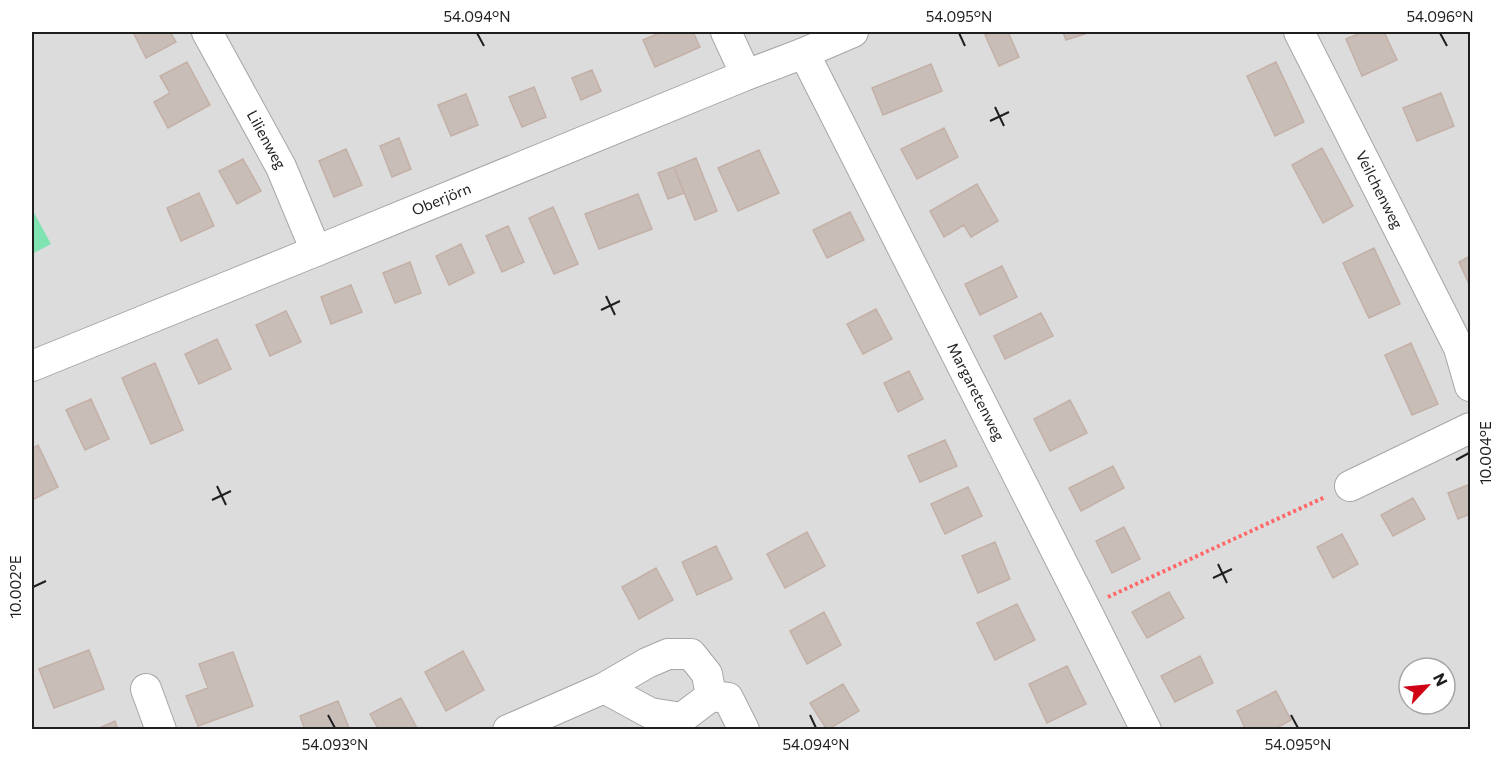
<svg xmlns="http://www.w3.org/2000/svg" width="1502" height="761" font-family="Commissioner,sans-serif">
<style>
.residential{fill:#dddcdc;fill-rule:evenodd}
.pitch{fill:#7fe3b2}
.building{fill:#c9bdb8;stroke:#c3b0a7;stroke-width:1.5}
.lines{fill:none;stroke-linecap:round;stroke-linejoin:round}
.street-casing{stroke:#a6a6a6;stroke-width:32}
.path{stroke:#ff6868;stroke-width:4;stroke-dasharray:3 3;stroke-linecap:butt}
.street{stroke:#fff;stroke-width:30}
.ticks{fill:none;stroke:#1f1f1f;stroke-width:2}
.labels{text-anchor:middle;stroke-width:5;stroke-linejoin:round;paint-order:stroke}
.street-label{font-size:15px;fill:#1f1f1f;stroke:#fff}
.neatline{fill:none;stroke:#1f1f1f;stroke-width:2}
.ticks-label{font-size:15px;text-anchor:middle;fill:#1f1f1f}
</style>
<rect width="100%" height="100%" fill="#f0ebe5"/>
<path class="residential" d="M32 32H1470V729H32ZM1409 668H1445V704H1409Z"/>
<path class="pitch" d="M32 209 51 244 32 254Z"/>
<path class="building" d="M133 32H170L176 42 146 58Z
M662 32H693L700 47 655 67 643 40Z
M993 32H1008L1019 57 999 66 985 35Z
M1063 32H1091L1066 40Z
M1363 32H1384L1397 60 1362 76 1346 39Z
M187 62 210 105 168 128 154 102 170 93 160 76Z
M1276 62 1304 122 1275 136 1247 76Z
M931 64 942 91 883 115 872 88Z
M592 70 601 91 581 100 572 78Z
M534 87 546 117 522 127 509 97Z
M1441 93 1454 126 1417 141 1403 108Z
M466 94 478 125 451 136 438 105Z
M944 128 958 157 917 179 901 149Z
M399 138 411 169 392 177 380 146Z
M1322 148 1353 206 1323 223 1292 165Z
M346 149 362 185 334 197 319 161Z
M759 150 779 193 738 211 718 168Z
M696 158 717 211 695 220 674 167Z
M243 159 261 191 237 204 219 171Z
M674 167 684 193 668 199 658 173Z
M977 184 998 221 971 237 964 225 944 237 930 211Z
M199 193 214 226 181 241 167 208Z
M638 194 652 229 599 249 585 214Z
M553 207 578 264 554 274 529 218Z
M850 212 864 240 827 258 813 230Z
M508 226 524 262 502 272 486 236Z
M461 244 474 273 449 285 436 256Z
M1374 248 1400 304 1369 318 1343 263Z
M1470 256V286L1459 262Z
M410 262 421 293 395 303 383 273Z
M1002 266 1017 297 980 315 965 284Z
M351 285 362 312 331 324 321 297Z
M876 309 892 339 863 354 847 324Z
M286 311 301 342 270 356 256 325Z
M1041 313 1053 336 1005 359 994 336Z
M217 339 231 369 199 384 185 354Z
M1411 343 1438 404 1412 415 1385 355Z
M155 363 183 430 151 444 122 378Z
M909 371 923 399 898 412 884 383Z
M91 399 109 439 85 450 66 410Z
M1070 400 1087 433 1050 451 1034 419Z
M945 440 957 466 920 482 908 456Z
M38 445 58 487 32 500V449Z
M1113 466 1124 488 1081 511 1069 488Z
M1470 484V514L1458 519 1448 493Z
M968 487 982 516 945 534 931 504Z
M1413 498 1425 519 1393 536 1381 515Z
M1124 527 1140 559 1112 573 1096 541Z
M807 532 825 566 785 588 767 554Z
M1342 534 1358 564 1333 578 1317 547Z
M995 542 1010 579 978 593 962 556Z
M716 546 732 579 697 595 682 562Z
M656 568 673 600 639 619 622 587Z
M1169 592 1184 618 1147 638 1132 612Z
M1017 604 1035 640 995 660 977 623Z
M824 612 841 645 807 664 790 631Z
M89 650 104 689 54 708 39 669Z
M463 651 484 690 446 711 425 672Z
M233 652 253 706 198 726 186 696 208 688 199 664Z
M1200 656 1213 683 1175 702 1161 676Z
M1067 666 1086 704 1047 723 1029 684Z
M843 684 859 711 827 730 810 703Z
M1276 691 1291 720 1273 730H1246L1237 711Z
M401 698 418 730H379L370 714Z
M338 701 350 730H305L300 716Z
M115 721 118 730H95Z"/>
<g class="lines">
<defs>
<g id="street">
<path id="s1" d="M207 32 281 167 316 251"/>
<path d="M726 32 746 75"/>
<path id="s2" d="M1299 32 1459 348 1470 386"/>
<path id="s3" d="M804 53 1085 608 1146 730"/>
<path id="s4" d="M32 366 316 251 746 75 804 53 853 32"/>
<path d="M1350 486 1470 428"/>
<path d="M146 689 161 730"/>
<path d="M711 696 728 698 744 730"/>
<path d="M508 730 604 688 647 663 668 654H691L707 674 711 696 682 718 650 713 604 688"/>
</g>
</defs>
<use href="#street" class="street-casing"/>
<path class="path" d="M1108 597 1325 497"/>
<use href="#street" class="street"/>
</g>
<path class="ticks" d="M477 33 484 46M959 33 965 46M1440 33 1447 46M995 107 1004 126M990 121 1009 112M606 296 615 315M601 310 620 301M1456 460 1469 453M217 486 226 505M212 500 231 491M1218 564 1227 583M1213 578 1232 569M33 587 46 581M328 715 335 728M810 715 816 728M1291 715 1298 728"/>
<g class="labels">
<g class="street-label">
<text dy="5" stroke="none"><textPath href="#s1" startOffset="123">Lilienweg</textPath></text>
<text dy="5" stroke="none"><textPath href="#s2" startOffset="177">Veilchenweg</textPath></text>
<text dy="5" stroke="none"><textPath href="#s4" startOffset="442">Oberjörn</textPath></text>
<text dy="5" stroke="none"><textPath href="#s3" startOffset="380">Margaretenweg</textPath></text>
</g>
</g>
<rect width="1502" height="761" fill="none" stroke="#ffffff" stroke-width="66"/>
<g transform="translate(1427 686) rotate(64)"><circle r="28" fill="#ffffff" stroke="#a5a5a5" stroke-width="1.5"/>
<path d="M0-4.5L10 22L0 15L-10 22Z" fill="#cf0016"/>
<text y="-9" font-size="16" font-weight="bold" text-anchor="middle" fill="#1f1f1f">N</text>
</g>
<rect x="33" y="33" width="1436" height="695" class="neatline"/>
<g class="ticks-label">
<text x="477" y="22">54.094°N</text>
<text x="959" y="22">54.095°N</text>
<text x="1440" y="22">54.096°N</text>
<text transform="translate(1486 453) rotate(-90)" y="5">10.004°E</text>
<text transform="translate(16 587) rotate(-90)" y="5">10.002°E</text>
<text x="335" y="750">54.093°N</text>
<text x="816" y="750">54.094°N</text>
<text x="1298" y="750">54.095°N</text>
</g>
</svg>
